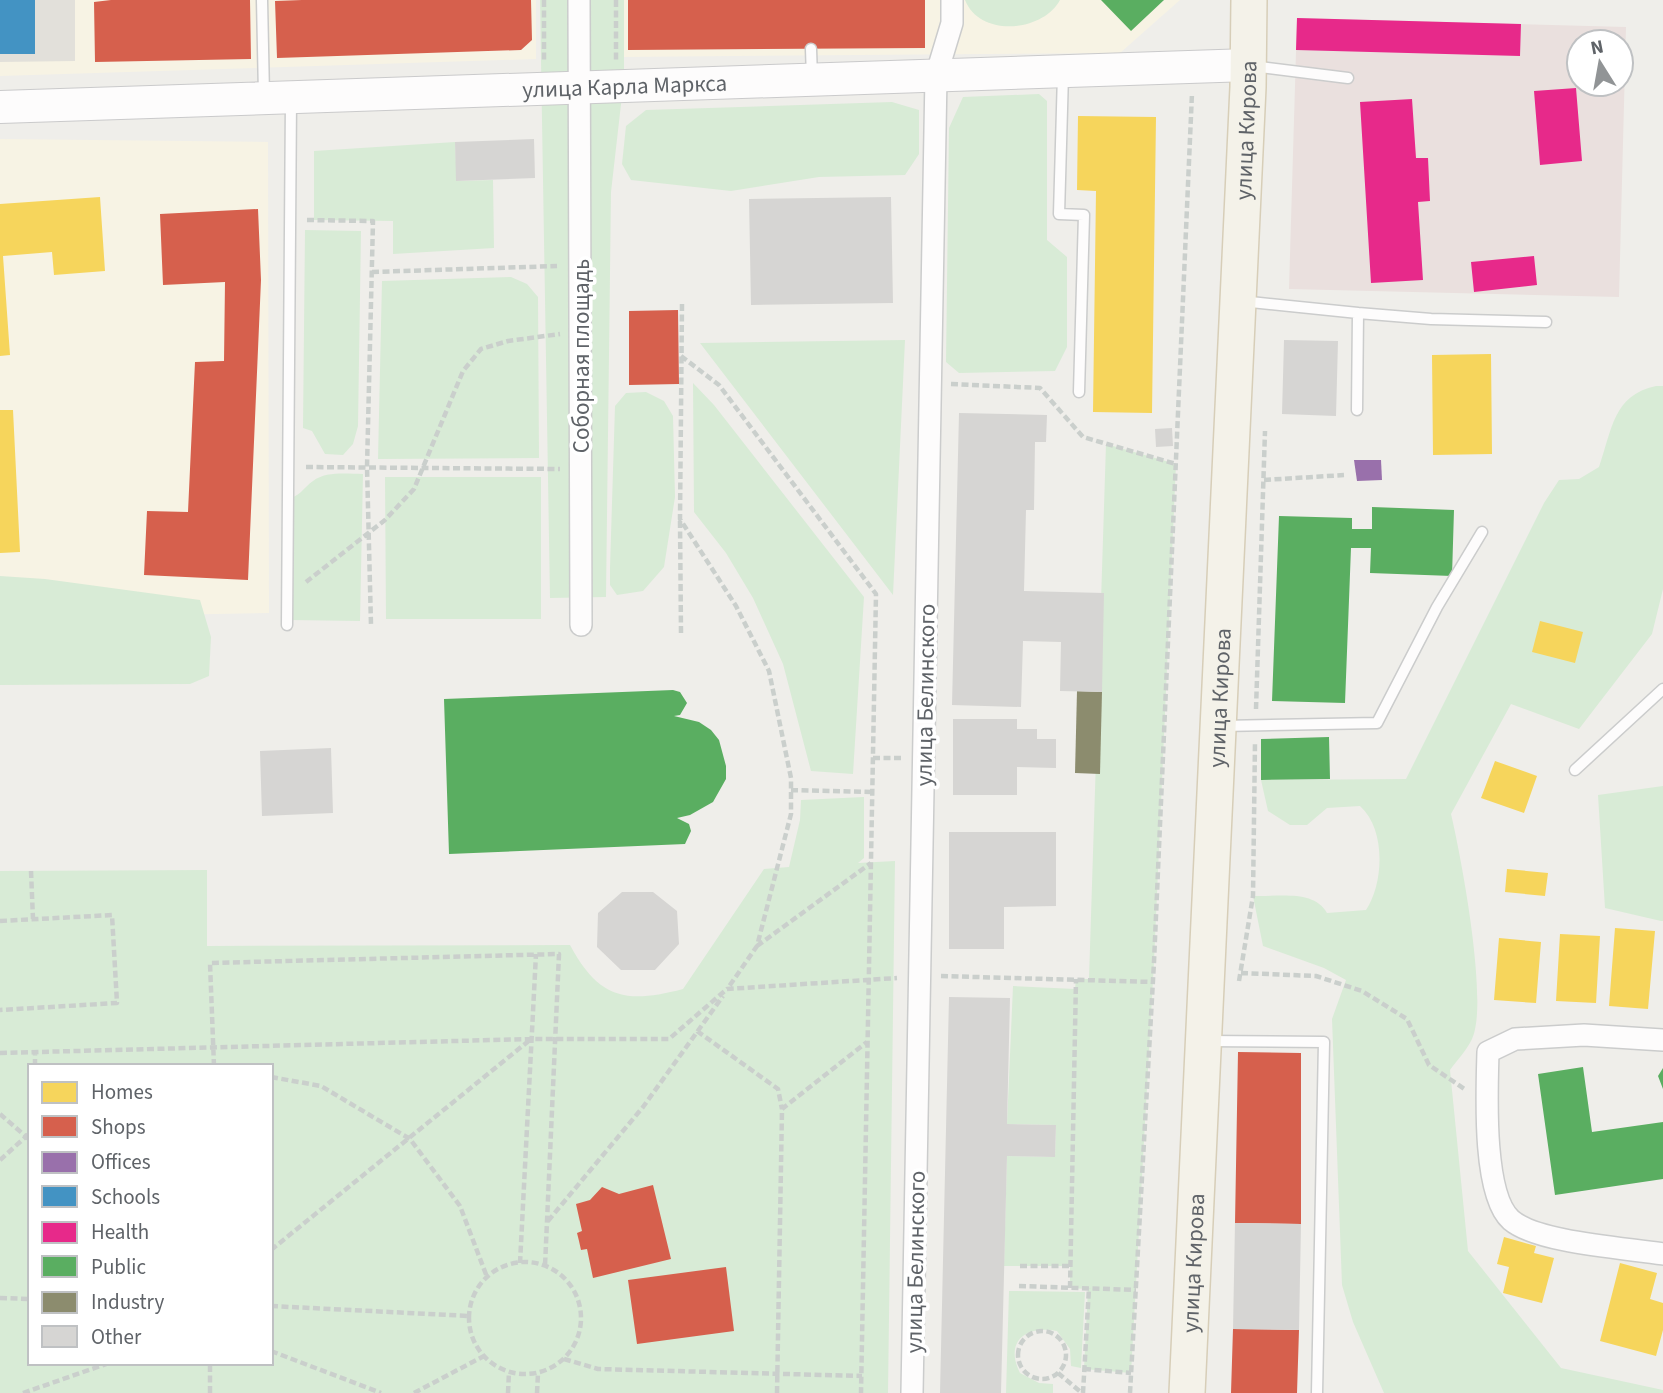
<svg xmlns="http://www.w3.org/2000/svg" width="1663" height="1393" font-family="'Source Sans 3',sans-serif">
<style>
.commercial{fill:#f7f3e4}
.education{fill:#e2e0da}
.medical{fill:#eae0de;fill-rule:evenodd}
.green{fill:#d8ebd6;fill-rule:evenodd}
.homes{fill:#f6d55c}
.shops{fill:#d6604d}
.offices{fill:#9970ab}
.schools{fill:#4393c3}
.health{fill:#e7298a}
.public{fill:#5aae61}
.industry{fill:#8c8c6e}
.building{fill:#d6d5d3}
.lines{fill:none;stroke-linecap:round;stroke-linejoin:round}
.lane-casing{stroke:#cbcccc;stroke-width:13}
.street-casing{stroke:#cbcccc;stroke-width:24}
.secondary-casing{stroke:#cacacb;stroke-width:34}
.primary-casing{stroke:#d7ceb8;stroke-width:38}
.path{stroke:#cacfcc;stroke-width:4.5;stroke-dasharray:7 3.5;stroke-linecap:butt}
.lane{stroke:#fdfcfc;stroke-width:10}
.street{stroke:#fdfcfc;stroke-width:21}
.secondary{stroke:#fdfcfc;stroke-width:32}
.primary{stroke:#f4f2e9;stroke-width:35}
.labels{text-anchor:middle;stroke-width:7;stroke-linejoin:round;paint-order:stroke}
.street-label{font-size:23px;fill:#5f6368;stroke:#fff}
</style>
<rect width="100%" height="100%" fill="#efeeea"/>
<path class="commercial" d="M0 0H536V59L0 76Z
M620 0H1180L1120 53 620 57Z
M0 139 268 142 269 613 0 618Z"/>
<path class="education" d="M0 0H75V61L0 62Z"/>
<path class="medical" d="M1297 18 1626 27 1619 297 1289 289ZM1579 42H1621V84H1579Z"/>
<path class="green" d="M540 0H624V78L611 192 606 597 550 598Z
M965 0H1060C1043 32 980 38 965 0Z
M1039 94 1047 101V240L1067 257V347L1055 371 959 373 946 362 949 128 963 97Z
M892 102 919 110V154L905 175 819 177 731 191 631 180 622 164 626 126 646 110Z
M455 142 457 181 493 180 494 248 393 254V221L314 220V151Z
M305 230 361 231 358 426 353 444 343 455 325 454 312 431 303 428Z
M511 277 527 284 538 297 539 458 378 459 382 281Z
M905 340 893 595 700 343Z
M693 383 714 405 864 597 853 774 811 771 783 664 753 598 726 553 694 512Z
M1656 386H1663V589L1652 634 1579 729 1511 704 1451 814C1461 856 1489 1003 1472 1039 1467 1050 1457 1060 1450 1070L1468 1251 1561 1368 1663 1390V1393H1384L1353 1322 1342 1285 1332 1019 1346 980 1324 968 1263 946 1253 896C1277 897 1314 889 1327 913L1366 910C1384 883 1386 829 1360 806L1327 808 1307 825H1290L1268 811 1261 780 1406 779 1544 503 1559 480 1579 479 1599 467C1612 430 1613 395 1656 386Z
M646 392 664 401 673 416 675 497 664 567 643 591 617 595 610 585V568L615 406 626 393Z
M1106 444 1176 464 1154 962 1131 1373 1084 1369 1088 1289 1070 1288V1266H1004L1007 1156 1055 1157 1056 1125 1007 1124 1013 986 1075 989 1076 979H1089Z
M363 474 360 621 290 620 291 498C302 494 304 487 313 481 326 471 347 474 363 474Z
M385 477H541V619H386Z
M0 576 45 579 200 600 211 637 209 676 190 684 0 685Z
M1663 786V921H1661L1605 908 1598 795Z
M864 797V858L858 863 895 861 888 1393H0V871L207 870V946L570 945C599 999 626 1004 683 989L764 869 789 867 800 820 801 800ZM30 1066H271V1363H30Z
M1009 1291 1085 1292 1081 1368 1071 1366 1070 1349 1057 1331C1026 1325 1004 1341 1020 1373L1039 1383 1053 1384V1393H1006Z"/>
<path class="homes" d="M1078 116 1156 117 1152 413 1093 412 1096 191 1077 190Z
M100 197 105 271 54 275 52 252 3 256 10 355 0 356V204Z
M1491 354 1492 454 1433 455 1432 355Z
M0 410H13L20 552 0 553Z
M1540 621 1583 632 1575 663 1532 652Z
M1495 761 1537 776 1524 813 1481 798Z
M1507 869 1548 873 1545 896 1505 892Z
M1615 928 1655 931 1648 1009 1609 1006Z
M1560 934 1600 936 1596 1003 1556 1001Z
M1499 938 1541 942 1536 1003 1494 1000Z
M1504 1237 1536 1246 1534 1253 1554 1258 1542 1303 1503 1293 1509 1267 1497 1264Z
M1620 1263 1657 1273 1650 1299 1663 1303V1330L1656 1356 1600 1341Z"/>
<path class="shops" d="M111 0H250L251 59 95 62 94 2Z
M302 0H531L532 40 521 50 277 58 275 1Z
M628 0H925V48L628 50Z
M258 209 261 280 248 580 144 575 147 511 188 512 195 362 224 361 225 282 163 285 160 214Z
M678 310 679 384 629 385V311Z
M1238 1052 1301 1053V1224L1235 1223Z
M653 1185 671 1259 593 1278 587 1249 581 1250 579 1241 577 1233 582 1231 576 1204 590 1200 602 1187 619 1194Z
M726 1267 734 1331 637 1344 628 1280Z
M1233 1329 1299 1330 1297 1393H1231Z"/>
<path class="offices" d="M1354 460H1381L1382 480 1357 481Z"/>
<path class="schools" d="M0 0H35V54H0Z"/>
<path class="health" d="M1297 18 1521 24 1520 56 1296 50Z
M1576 88 1582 161 1540 165 1534 91Z
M1412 99 1416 158H1428L1430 201 1418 202 1423 280 1371 283 1360 102Z
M1534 256 1537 285 1474 292 1471 262Z"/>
<path class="public" d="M1101 0H1164L1131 31Z
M1372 507 1454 510 1452 576 1370 573 1371 548H1351L1345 703 1272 701 1279 516 1352 518V529H1372Z
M673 690 680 692 687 703 680 715 674 716 699 722 711 730 719 740 726 766V779L713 802 690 815 677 818 689 824 691 831 685 844 449 854 444 699Z
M1329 737 1330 779 1261 780V739Z
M1583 1067 1592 1132 1663 1122V1179L1555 1195 1538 1074Z
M1663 1068V1089L1658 1076Z"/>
<path class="industry" d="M1077 691 1102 692 1100 774 1075 773Z"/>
<path class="building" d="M534 139 535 178 456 181 455 142Z
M891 197 893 303 751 305 749 199Z
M1284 340 1338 341 1336 416 1282 414Z
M959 413 1047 415 1046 442H1035L1034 510H1026L1024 591 1104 593 1102 692 1060 691 1061 642 1023 641 1021 707 952 705Z
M1172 428 1173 446 1156 447 1155 429Z
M953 719H1017V729H1037V739H1056V768L1017 767V795H953Z
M331 748 333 813 262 816 260 751Z
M949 832H1056V906L1004 907V949H949Z
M622 892H653L677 911 679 944 655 970H621L597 947 598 913Z
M949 997 1010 998 1007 1124 1056 1125 1055 1157 1007 1156 1001 1393H940Z
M1235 1223 1301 1224 1299 1330 1233 1329Z"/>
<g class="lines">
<defs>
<path id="lane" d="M262 0 264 95
M811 49 812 78
M1252 66 1348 78
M1063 74 1059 214 1084 215 1079 392
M1241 301 1358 313 1357 410
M1358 313 1431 319 1546 322
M287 625 291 100
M1222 726 1377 723 1437 607 1482 532
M1575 770 1663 689
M1207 1041 1324 1042 1317 1393"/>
<path id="street" d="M579 0 581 625
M1663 1040 1584 1035 1515 1039 1488 1052C1487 1090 1482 1194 1511 1220 1538 1243 1626 1248 1663 1254
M912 1393 936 76 952 23V0"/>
<g id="secondary">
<path id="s1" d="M0 107 1249 65"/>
</g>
<g id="primary">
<path id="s2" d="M1187 1393 1248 87 1249 0"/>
</g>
</defs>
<use href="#lane" class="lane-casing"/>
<use href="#street" class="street-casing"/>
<use href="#secondary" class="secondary-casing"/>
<use href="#primary" class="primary-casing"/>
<path class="path" d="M544 0V62
M616 0V61
M307 220 373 221 367 467 371 625
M372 272 557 266
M682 304 680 519 736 606 769 671 791 778V814L757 946 728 988
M681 356 719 385 876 594 861 1393
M951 384 1040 388 1083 437 1176 464
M306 467 560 469
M1264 480 1344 475
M680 521 681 633
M306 582 385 520 414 489 463 371 481 349 508 341 560 334
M1256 709 1265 431
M873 758H902
M791 790 873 792
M31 871 33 919
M0 921 112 915 117 1003 0 1010
M757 946 871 863
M1241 973 1316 976 1362 991 1407 1019 1429 1065 1466 1090
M941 976 1153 982
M1239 981 1253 896 1255 742
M697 1031 778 1089 782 1109
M0 1053 531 1039H669L727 989 897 978
M35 1066V1053
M214 1066 210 963 559 954 545 1266
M271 1077 321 1086 410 1139 460 1206 487 1277
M0 1114 30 1140
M0 1160 30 1133
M548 1221 643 1107 723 996
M271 1250 531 1039
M469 1318a56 56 0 1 1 112 0a56 56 0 1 1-112 0Z
M520 1263 536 954
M1020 1266H1070
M1019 1286 1136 1290
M1070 1288 1076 979
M0 1298 30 1299
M271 1306 469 1316
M1018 1355a24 24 0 1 1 48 0a24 24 0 1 1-48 0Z
M271 1351 381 1393
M564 1359 598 1369 862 1376
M1084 1369 1131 1373
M1058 1373 1082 1393
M23 1393 109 1363
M210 1393V1363
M414 1393 484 1356
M508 1393 509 1372
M537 1393 538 1373
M777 1393 782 1109 867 1042
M1083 1393 1089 1288
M1130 1393 1154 962 1192 93"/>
<use href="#lane" class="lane"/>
<use href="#street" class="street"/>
<use href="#secondary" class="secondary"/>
<use href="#primary" class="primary"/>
</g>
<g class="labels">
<g class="street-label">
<text dy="8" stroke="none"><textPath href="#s1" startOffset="625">улица Карла Маркса</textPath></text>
<text dy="8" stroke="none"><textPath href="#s2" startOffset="1264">улица Кирова</textPath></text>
<text transform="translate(581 356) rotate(-90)" y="8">Соборная площадь</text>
<text transform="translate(925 695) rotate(-89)" y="8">улица Белинского</text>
<text dy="8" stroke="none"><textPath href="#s2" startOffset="696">улица Кирова</textPath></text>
<text transform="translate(915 1262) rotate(-89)" y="8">улица Белинского</text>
<text dy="8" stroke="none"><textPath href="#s2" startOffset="130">улица Кирова</textPath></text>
</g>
</g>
<rect x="28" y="1064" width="245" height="301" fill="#ffffff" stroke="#bfc1c3" stroke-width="2"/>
<rect x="42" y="1082" width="35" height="21" fill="#f6d55c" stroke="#bfc1c3" stroke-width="2"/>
<text x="91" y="1099" font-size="21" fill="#5f6368">Homes</text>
<rect x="42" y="1116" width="35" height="21" fill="#d6604d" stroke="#bfc1c3" stroke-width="2"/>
<text x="91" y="1134" font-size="21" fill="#5f6368">Shops</text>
<rect x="42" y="1152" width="35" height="21" fill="#9970ab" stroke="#bfc1c3" stroke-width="2"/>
<text x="91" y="1169" font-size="21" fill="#5f6368">Offices</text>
<rect x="42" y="1186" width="35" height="21" fill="#4393c3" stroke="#bfc1c3" stroke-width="2"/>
<text x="91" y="1204" font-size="21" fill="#5f6368">Schools</text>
<rect x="42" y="1222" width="35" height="21" fill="#e7298a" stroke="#bfc1c3" stroke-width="2"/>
<text x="91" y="1239" font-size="21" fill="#5f6368">Health</text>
<rect x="42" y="1256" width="35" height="21" fill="#5aae61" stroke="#bfc1c3" stroke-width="2"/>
<text x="91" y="1274" font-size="21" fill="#5f6368">Public</text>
<rect x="42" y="1292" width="35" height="21" fill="#8c8c6e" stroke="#bfc1c3" stroke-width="2"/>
<text x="91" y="1309" font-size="21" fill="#5f6368">Industry</text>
<rect x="42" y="1326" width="35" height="21" fill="#d6d5d3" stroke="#bfc1c3" stroke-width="2"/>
<text x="91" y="1344" font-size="21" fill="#5f6368">Other</text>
<g transform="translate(1600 63) rotate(349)"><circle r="33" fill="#ffffff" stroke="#bfc1c3" stroke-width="2"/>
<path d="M0-5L12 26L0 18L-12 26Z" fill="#919496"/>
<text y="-10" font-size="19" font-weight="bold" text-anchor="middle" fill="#5f6368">N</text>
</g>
</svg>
